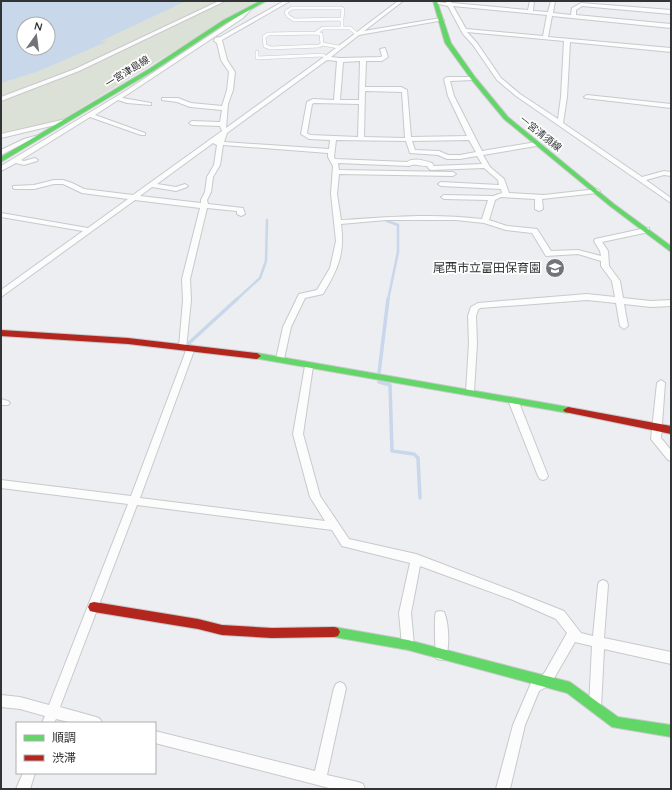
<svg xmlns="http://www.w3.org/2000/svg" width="672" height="790" font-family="Quicksand,'Noto Sans JP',sans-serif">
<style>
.green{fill:#dce1d7}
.water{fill:#c8d7e9;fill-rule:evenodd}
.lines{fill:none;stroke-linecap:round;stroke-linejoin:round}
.stream-far1{stroke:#c8d7e9;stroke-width:2.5}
.stream{stroke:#c8d7e9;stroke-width:3.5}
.lane-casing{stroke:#c8c9cc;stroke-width:4}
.street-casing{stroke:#c8c9cc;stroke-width:2}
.fast-casing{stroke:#c8c9cc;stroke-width:2}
.jam-casing{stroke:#c8c9cc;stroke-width:2}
.lane{stroke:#fcfcfd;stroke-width:3}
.street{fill:#fcfcfd;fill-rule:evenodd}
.fast{fill:#63d668;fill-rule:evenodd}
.jam{fill:#b3261e;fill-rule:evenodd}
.labels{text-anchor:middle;stroke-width:3.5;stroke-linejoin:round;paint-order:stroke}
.far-street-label{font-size:10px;fill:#313335;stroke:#fff}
.poi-label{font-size:12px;fill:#313335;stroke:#fff;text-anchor:end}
</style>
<rect width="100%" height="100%" fill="#eceef1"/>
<path class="green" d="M183 1H257L220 21 197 37 63 119 1 133V81Z"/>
<path class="water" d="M1 1H186L99 42 107 41 106 42 39 71 1 83ZM24 24H48V48H24Z"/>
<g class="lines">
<path class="stream-far1" d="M387 221 398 225V252L388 300
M236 300 260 278 266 261 267 220"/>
<path class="stream" d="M189 343 237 299
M379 373 388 299
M379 382 390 385 392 451 414 454 418 458 420 498"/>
<defs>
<path id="lane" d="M292 8H341L343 9 342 19 294 20 288 16 286 12Z
M342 28V19
M316 33 321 34 322 44 319 46 271 48 265 46 264 37 268 34Z
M316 33 323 28H350L357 34
M322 44 339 47
M257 52V58L323 55 326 58"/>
<path id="street" d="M219 1H225L79 71 1 101V97L75 69Z
M284 1H290L222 40 227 60 235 72 233 90 228 104 226 128 324 57 398 1H403L364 31 441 18 444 20 359 35 331 57 340 58 381 57 382 56 380 49 385 48 388 57 382 61H366L365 87H401L407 90 411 137 467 136 448 96 444 79 447 77H475L476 78 473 80 450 81 454 96 482 151 536 142 539 144 536 146 483 155 490 167 504 179 509 193 544 195 597 189 600 191 597 193 542 199 543 209 539 211 535 209V199L501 197 495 200 489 220 507 226 537 229 551 251 578 250 601 256 600 251 594 241 595 239 646 228H649V232L602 242 608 251 609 266 620 281 623 298 651 301 671 300V306L651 307 624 304 628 326 624 329 620 326 616 303 587 300 480 308 478 310 476 316 477 343 474 392 470 395 466 392 469 343 468 316 471 307 478 303 587 294 615 297 612 281 601 266V261L578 254 546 256 532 233 506 230 484 223 456 220H386L341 224C345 254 338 269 323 294L305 298 291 327 284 359 280 362 277 361 276 359 283 327 298 296 299 294 317 290 330 268 336 241 331 194 333 166 328 157V153L223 145 220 165 213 177 211 192 207 200 208 204 243 208 245 214 241 216 237 214V211L207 208 190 279 191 300 186 349 183 350 179 347 183 300 182 279 200 208 135 200 1 297V290L83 231 1 217V213L88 228 128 199 82 193 63 184H54L34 189H15L13 188V186L34 185 54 180H63L72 183 84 189 133 195 222 131 220 126 192 125 189 123 192 121 220 122 222 110 190 107 177 102 162 100V98H178L191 103 222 106 227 90 229 72 221 60 217 43 214 41 215 38 220 37ZM327 60 337 61 334 100 313 99 307 102 301 134 309 139 330 140 329 149 224 142 227 133ZM360 61 359 100H340L343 62ZM365 91 402 92 405 138 364 137ZM314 103 359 104 358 137 310 135 307 133 312 104ZM336 140 406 141 410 153 438 155 447 159H460L477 156 482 164 434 166 432 163C425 161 414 157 407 162L335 159 334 157ZM469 140 476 152 460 155H448L439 151 415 150 412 141ZM213 143 217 145 214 165 207 177 205 192 201 200V203L140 196 152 187 176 191 187 187 188 186 185 184 176 187 157 184ZM338 163 409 166C416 163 419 166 427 166L429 169 431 170 484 168 498 180 499 185 441 182 438 184 441 186 501 189 502 193 493 196 444 195 441 197 444 199 488 200 482 219C433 213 390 217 341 220L337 194 339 174 453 176 456 174 453 172 339 170Z
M446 1H450L452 3 528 10 530 1H534L533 11 548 12 551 1H555L553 13 571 15 572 8 581 3 671 10V14L582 6 576 10V15L671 24V28L552 16 548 37 671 48V52L570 42 567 97 563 123 642 177 664 171 671 172V176L664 175 646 180 671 198V203L516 96 497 80 473 45 463 34 448 6 434 3 436 2 446 3ZM453 6 547 15 543 36 466 29ZM467 32 564 41 561 97 558 119 520 94 501 78 477 43Z
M248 7 252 8 243 18 122 98 151 103V105L127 103 118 100 95 115 145 133V135H141L90 117 21 160 24 161 35 158 38 160 37 161 24 165 16 163 1 171V166L127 90 239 16Z
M587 95 671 104V108L585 98 584 97Z
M66 119 69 121 68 122 1 138V134Z
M39 135 41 136V138L28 141 1 155V150L24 139Z
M191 345 195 348 140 498 325 521 310 497 293 434 305 366 306 364H312L313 366 303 434 320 496 349 539 416 554 521 594 564 611 581 633 593 636 598 585 599 582 603 580 607 582 608 585 604 638 671 652V664L604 649 601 707 599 711 595 713 591 711 589 707 592 646 575 642 553 680 548 686 539 691 525 725 510 789H496L513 725 531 683 540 678 545 672 567 633 556 619 513 600 420 566 411 613 414 645 412 649 408 650 404 649 402 645 399 613 410 563 342 546 332 530 137 505 60 707 96 717 100 719 102 723H73L56 719 54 723H42L45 716 20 709 1 707V695L20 697 49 705 128 504 1 488V480L131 496 187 348Z
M661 380 665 383 661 438 671 450V461L668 460 651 439 657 383Z
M513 397 518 400 548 476 546 479 543 480 540 479 538 476 508 400Z
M1 399 8 401 10 403 8 405H1Z
M440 611 444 612C449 623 450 649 445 659L441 660 437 659C435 655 434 616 436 612Z
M340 682 344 684 346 688 327 775 358 782 363 784 365 789H333L155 743V731L315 771 334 688 336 684Z
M23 773H35L30 789H16Z"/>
<path id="fast" d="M260 1H266L226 23 153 71 1 162V157L149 69 222 21Z
M433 1H437L451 43 475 77 508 117 614 204 671 246V252L610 206 504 119 471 79 445 43Z
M257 353 568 407 573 410 568 413 254 358 253 356Z
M334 627 408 640 570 682 618 717 671 725V737L612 727 567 693 408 650 334 637 330 636 328 632 330 628Z"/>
<path id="jam" d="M1 330 128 338 257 353 261 356 257 359 128 344 1 336Z
M568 407 671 426V434L565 412 563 410Z
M94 602 198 619 222 625 272 628 334 627 338 628 340 632 338 636 334 637 272 638 222 635 198 629 94 612 90 611 88 607 90 603Z"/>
</defs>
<use href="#lane" class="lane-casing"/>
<use href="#street" class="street-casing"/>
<use href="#fast" class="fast-casing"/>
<use href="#jam" class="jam-casing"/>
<use href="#lane" class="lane"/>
<use href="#street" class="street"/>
<use href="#fast" class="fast"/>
<use href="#jam" class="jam"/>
</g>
<defs>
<symbol id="school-disc" viewBox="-11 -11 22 22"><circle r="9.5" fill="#727477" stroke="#fff"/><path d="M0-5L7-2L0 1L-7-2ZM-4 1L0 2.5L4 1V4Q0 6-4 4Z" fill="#fff"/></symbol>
</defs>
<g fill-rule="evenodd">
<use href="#school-disc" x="544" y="257" width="22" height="22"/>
</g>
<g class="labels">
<g class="far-street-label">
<text transform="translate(127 71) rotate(-32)" y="4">一宮津島線</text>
<text transform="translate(541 133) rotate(39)" y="4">一宮清須線</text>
</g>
<g class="poi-label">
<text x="541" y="272">尾西市立富田保育園</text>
</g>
</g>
<rect width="672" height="790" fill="none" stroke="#313335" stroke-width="4"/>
<rect x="16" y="722" width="140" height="52" fill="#ffffff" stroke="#adadae"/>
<rect x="24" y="735" width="20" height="6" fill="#63d668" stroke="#adadae"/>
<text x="52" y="742" font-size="12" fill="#313335">順調</text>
<rect x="24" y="755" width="20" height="6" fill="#b3261e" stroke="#adadae"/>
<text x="52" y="762" font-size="12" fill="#313335">渋滞</text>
<g transform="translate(36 36) rotate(14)"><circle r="19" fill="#ffffff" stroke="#adadae"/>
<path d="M0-3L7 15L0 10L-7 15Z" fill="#727477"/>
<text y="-6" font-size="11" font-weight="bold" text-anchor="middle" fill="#313335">N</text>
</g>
</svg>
